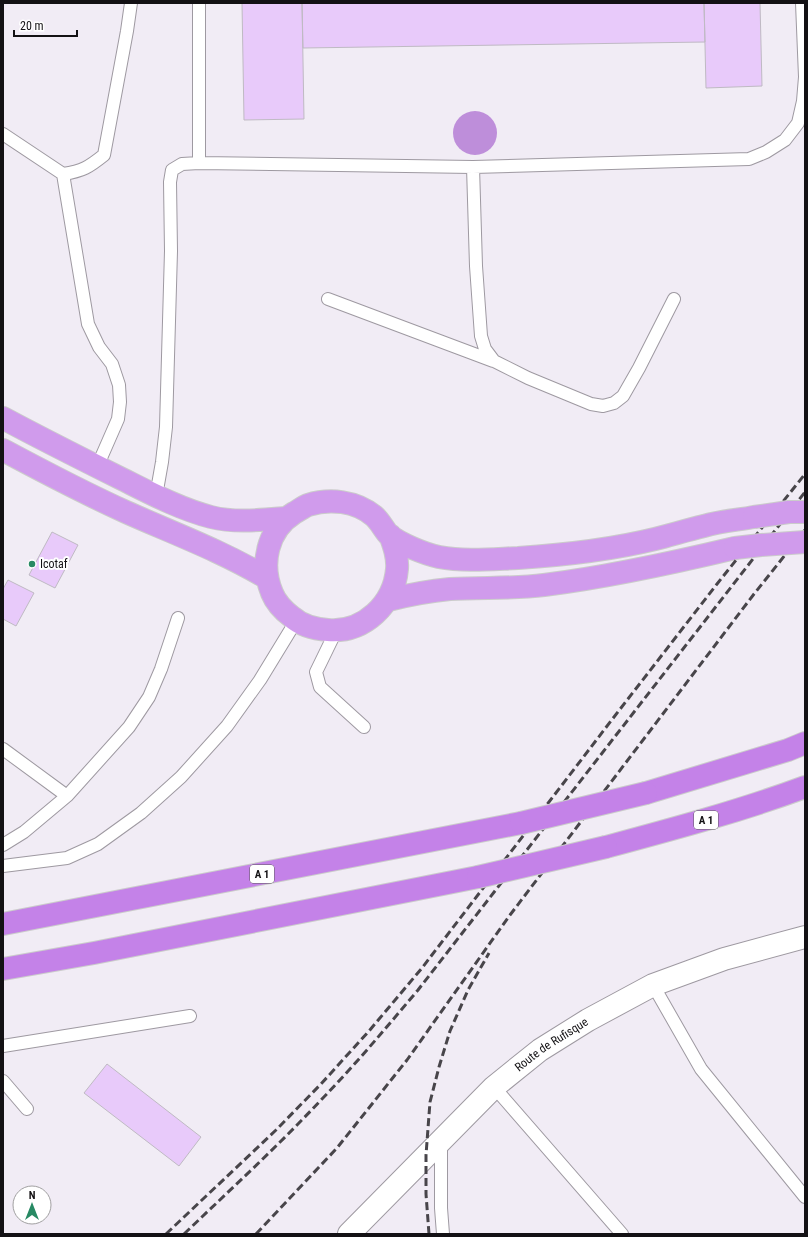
<svg xmlns="http://www.w3.org/2000/svg" width="808" height="1237" font-family="'Roboto Condensed',sans-serif">
<style>
.water{fill:#be8eda}
.building{fill:#e8cafa;stroke:#bfbac3}
.lines{fill:none;stroke-linecap:round;stroke-linejoin:round}
.service-casing{stroke:#9e99a1;stroke-width:14}
.secondary-casing{stroke:#9e99a1;stroke-width:24}
.trunk-casing{stroke:#cbcbcb;stroke-width:24}
.motorway-casing{stroke:#cbcbcb;stroke-width:24}
.service{stroke:#fff;stroke-width:12}
.secondary{stroke:#fff;stroke-width:22}
.trunk{stroke:#d09bec;stroke-width:22}
.motorway{stroke:#c482e8;stroke-width:22}
.rail{stroke:#48454a;stroke-width:3;stroke-dasharray:8 4;stroke-linecap:butt}
.trunk-bridge-casing{stroke:#cbcbcb;stroke-width:24;stroke-linecap:butt}
.motorway-bridge-casing{stroke:#cbcbcb;stroke-width:24;stroke-linecap:butt}
.trunk-bridge{stroke:#d09bec;stroke-width:22}
.motorway-bridge{stroke:#c482e8;stroke-width:22}
.poi-dot{fill:#278963;stroke:#fff;stroke-width:1.5}
.labels{text-anchor:middle;stroke-width:4;stroke-linejoin:round;paint-order:stroke}
.shield{fill:#fff;stroke:#5a585a;stroke-width:1}
.shield-label{font-size:11px;font-weight:bold;fill:#131114}
.poi-label{font-size:12px;fill:#131114;stroke:#fff;text-anchor:start}
.street-label{font-size:12px;fill:#131114;stroke:#fff}
</style>
<rect width="100%" height="100%" fill="#f1ecf5"/>
<path class="water" d="M453 133a22 22 0 1 1 44 0a22 22 0 1 1-44 0Z"/>
<path class="building" d="M242 3H302L304 119 244 120Z
M302 3H704L705 42 303 48Z
M704 3H760L762 86 706 88Z
M52 532 78 545 55 588 29 575Z
M8 580 34 593 16 626 3 619V589Z
M107 1064 201 1137 179 1166 84 1093Z"/>
<g class="lines">
<defs>
<path id="service" d="M199 3V163
M3 134 63 174C83 171 89 167 104 155L127 31 131 3
M473 167 476 266 481 336 485 349 494 361 528 378 591 404 603 406 614 403 623 396 639 368 674 299
M63 174 88 324 99 347 112 364 119 385 120 402 118 419 97 467
M328 299 493 361
M156 496 162 462 166 427 171 251 170 182 172 170 182 164 199 163 473 167 749 159 766 152 785 140 798 123 803 101 805 77 802 3
M336 631 316 672 320 687 364 727
M3 749 67 796
M3 845 24 832 67 796 129 727 149 697 161 669 178 618
M3 866 67 858 98 844 141 813 181 777 227 726 260 680 296 621
M653 985 701 1069 805 1197
M3 1046 190 1016
M3 1081 27 1109
M494 1087 622 1234
M441 1141V1208L443 1234"/>
<g id="secondary">
<path id="s1" d="M349 1234 494 1087 540 1050 588 1020 653 985 724 959 805 937"/>
</g>
<path id="trunk" d="M3 418C42 439 82 459 122 479 150 493 180 509 211 517 235 523 261 520 286 518
M3 450C44 472 84 493 126 512 173 533 222 551 267 578
M390 535C394 546 398 557 397 569 394 604 364 633 328 630 315 629 302 626 292 617 284 611 276 603 272 593 260 564 267 530 294 513 298 511 303 507 308 505 330 498 356 501 374 516 380 521 384 530 389 535 400 544 425 554 439 557 465 562 493 559 518 558 564 555 610 550 655 539 671 535 687 530 704 526 720 521 738 520 754 517
M388 600C408 595 429 591 450 589 482 587 513 589 544 585 609 577 672 563 735 548"/>
<path id="motorway" d="M646 793 788 750 805 743
M606 847C673 829 740 811 805 787
M3 924 521 823
M3 969 94 953 478 877"/>
</defs>
<use href="#service" class="service-casing"/>
<use href="#secondary" class="secondary-casing"/>
<use href="#trunk" class="trunk-casing"/>
<use href="#motorway" class="motorway-casing"/>
<use href="#service" class="service"/>
<use href="#secondary" class="secondary"/>
<use href="#trunk" class="trunk"/>
<use href="#motorway" class="motorway"/>
<path class="rail" d="M166 1234 276 1130 321 1084 369 1031 422 968 614 717 717 584 805 474
M184 1234C230 1190 277 1147 321 1100 355 1065 386 1028 418 990L805 492
M256 1234 337 1148 407 1060 510 915 754 594 805 530
M429 1234 426 1194V1155L430 1102 439 1067 450 1031 468 990 489 953"/>
<defs>
<path id="trunk-bridge" d="M754 517 789 512H805
M735 548 761 545 805 542"/>
<path id="motorway-bridge" d="M521 823 646 793
M478 877 606 847"/>
</defs>
<use href="#trunk-bridge" class="trunk-bridge-casing"/>
<use href="#motorway-bridge" class="motorway-bridge-casing"/>
<use href="#trunk-bridge" class="trunk-bridge"/>
<use href="#motorway-bridge" class="motorway-bridge"/>
</g>
<circle class="poi-dot" cx="32" cy="564" r="4"/>
<g class="labels">
<g class="shield">
<rect x="694" y="811" width="24" height="18" rx="3"/>
<rect x="250" y="865" width="24" height="18" rx="3"/>
</g>
<g class="shield-label">
<text x="706" y="824">A 1</text>
<text x="262" y="878">A 1</text>
</g>
<g class="poi-label">
<text x="40" y="568">Icotaf</text>
</g>
<g class="street-label">
<text dy="4" stroke="none"><textPath href="#s1" startOffset="278">Route de Rufisque</textPath></text>
</g>
</g>
<rect width="808" height="1237" fill="none" stroke="#131114" stroke-width="8"/>
<g transform="translate(32 1205)"><circle r="19" fill="#ffffff" stroke="#a1a0a1"/>
<path d="M0-3L7 15L0 10L-7 15Z" fill="#278963"/>
<text y="-6" font-size="11" font-weight="bold" text-anchor="middle" fill="#131114">N</text>
</g>
<path d="M14 30v6h63v-6" fill="none" stroke="#131114" stroke-width="2"/>
<text x="20" y="30" font-size="12" fill="#131114" stroke="#ffffff" stroke-width="3" paint-order="stroke">20 m</text>
</svg>
